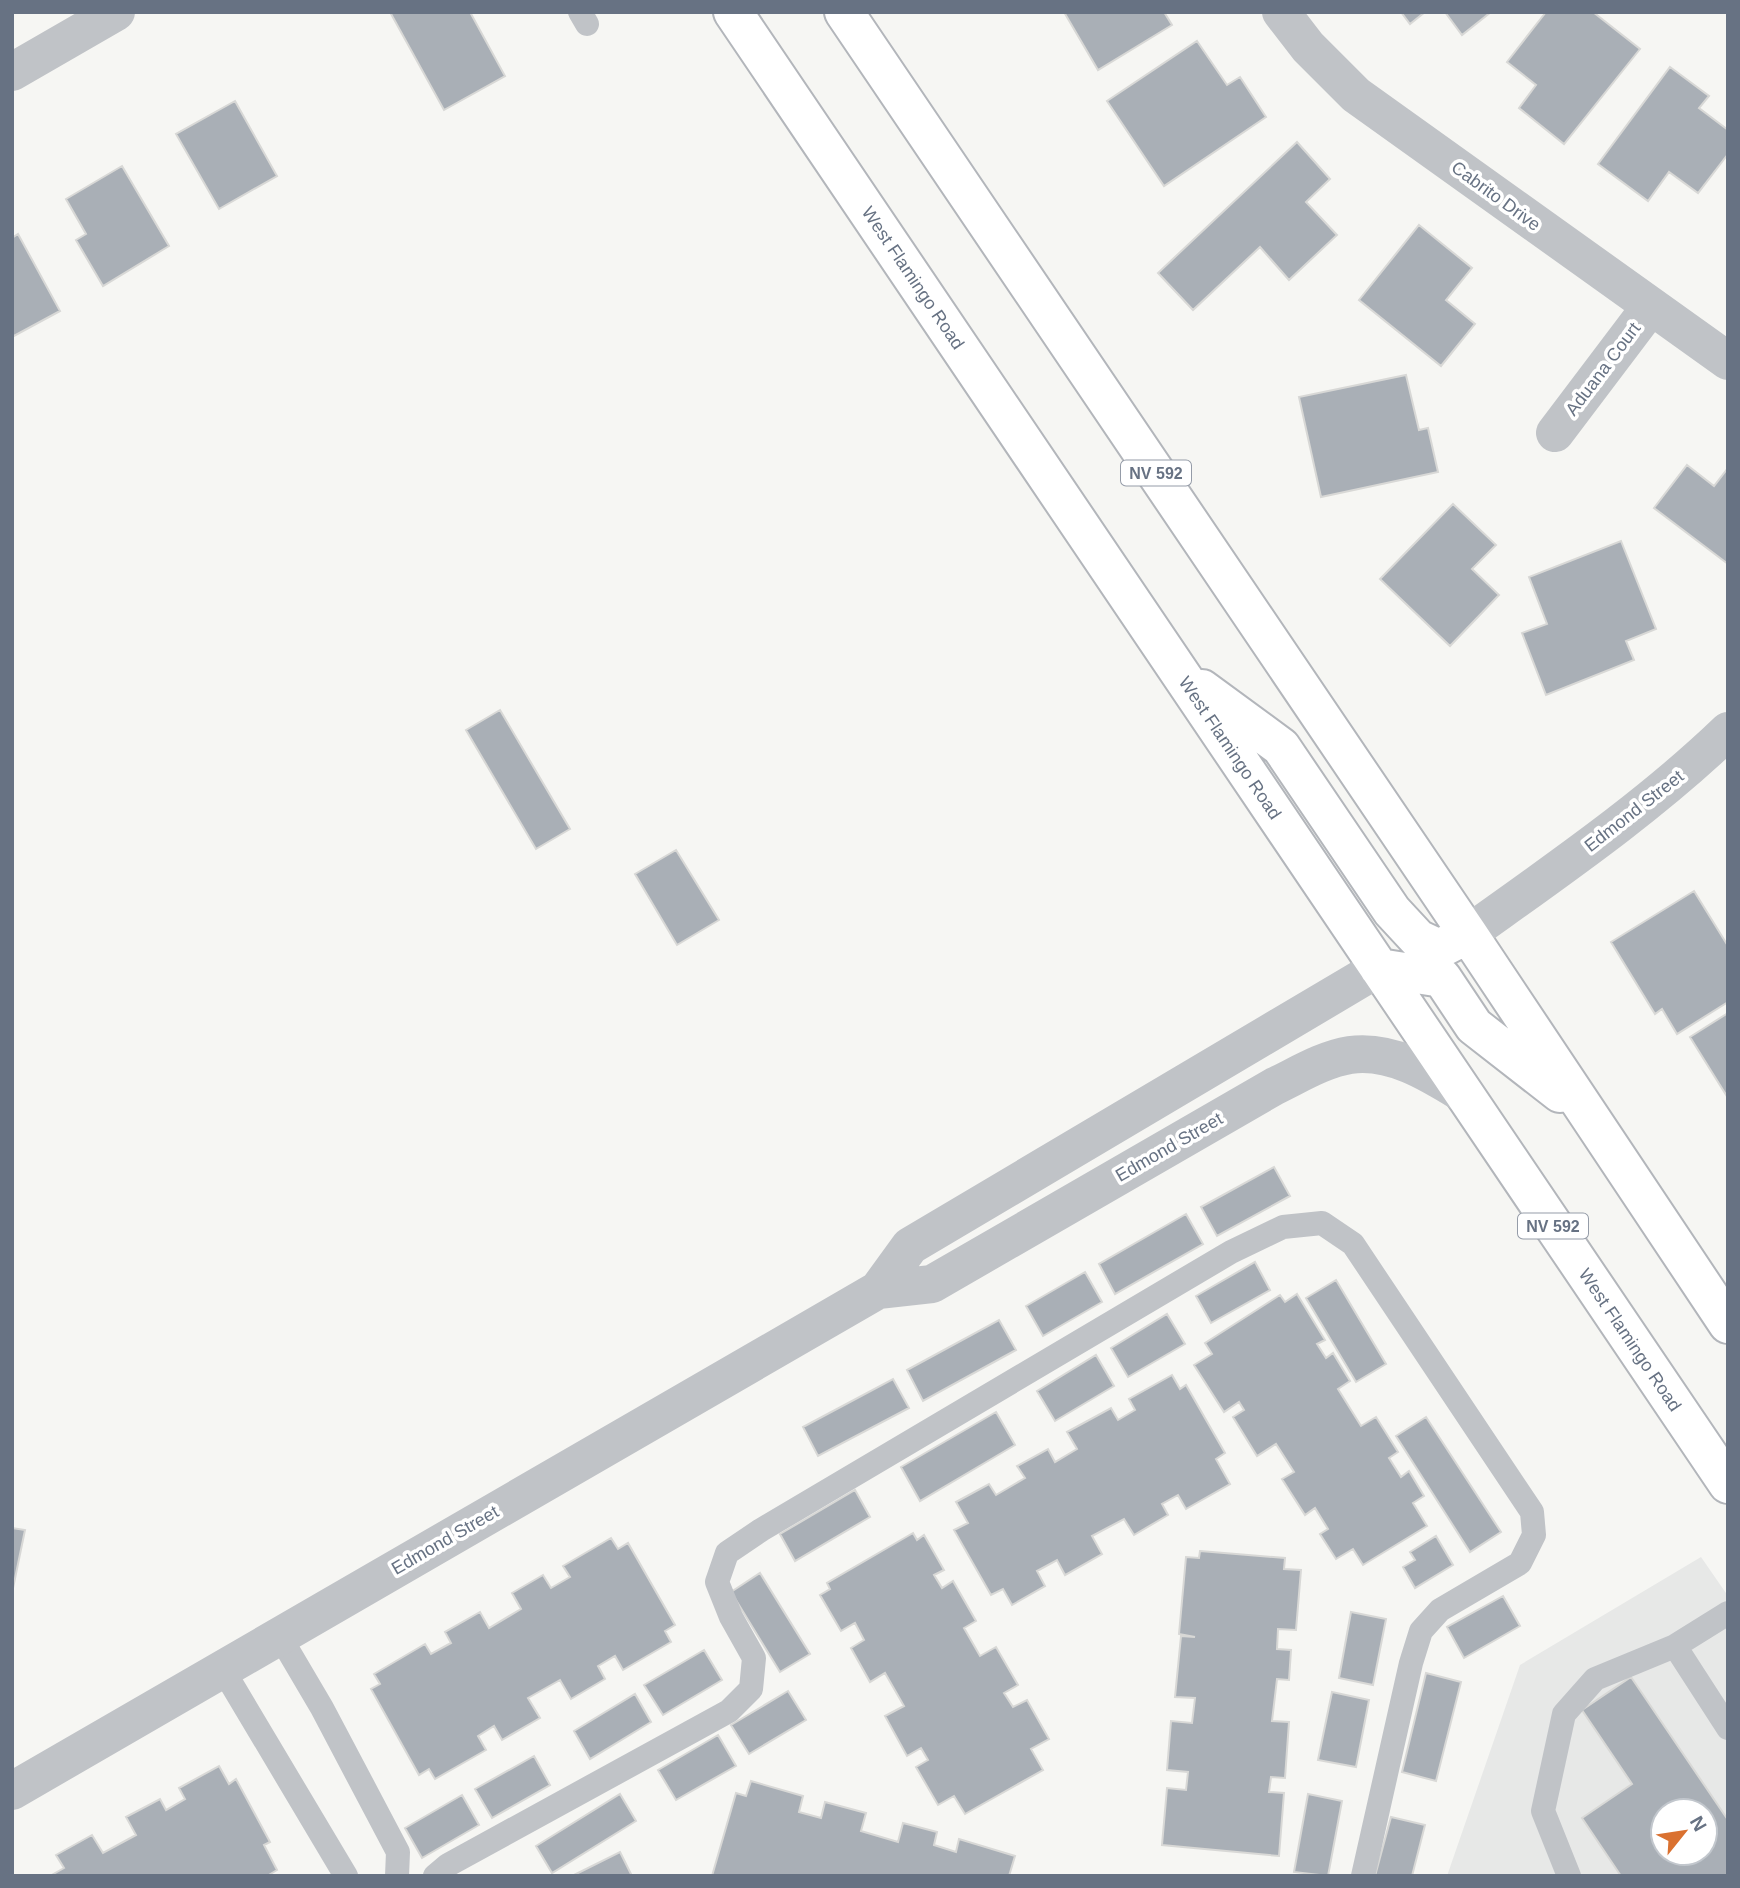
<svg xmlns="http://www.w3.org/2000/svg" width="1740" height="1888" font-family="Arial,sans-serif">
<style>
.built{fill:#e7e8e7;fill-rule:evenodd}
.building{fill:#a9afb6;stroke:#d8d8d6;stroke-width:2;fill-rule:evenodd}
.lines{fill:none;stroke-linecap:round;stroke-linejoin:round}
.primary-casing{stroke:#b3b6bb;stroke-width:42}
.service{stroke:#c0c3c7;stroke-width:24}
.minor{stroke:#c0c3c7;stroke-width:38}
.primary{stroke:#fff;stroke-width:38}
.labels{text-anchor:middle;stroke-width:7;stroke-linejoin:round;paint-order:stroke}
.shield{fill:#fff;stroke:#959ca8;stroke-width:2}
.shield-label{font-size:16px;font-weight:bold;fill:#677283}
.street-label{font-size:18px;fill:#677283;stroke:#fff}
</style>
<rect width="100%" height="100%" fill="#f6f6f3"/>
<path class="built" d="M1701 1557 1728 1596V1876H1447L1520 1665ZM1663 1811H1705V1853H1663Z"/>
<path class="building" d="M390 12H470L505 76 444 110Z
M1064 12H1164L1172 25 1098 70Z
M1401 12H1425L1410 24Z
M1445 12H1491L1462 35Z
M1546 12H1593L1640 49 1564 144 1519 108 1536 85 1507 62Z
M1197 41 1227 85 1240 77 1266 117 1164 186 1107 101Z
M1670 67 1709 96 1699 108 1728 130V154L1698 193 1669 172 1648 201 1598 164Z
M235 101 277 176 219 209 176 134Z
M1297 142 1330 179 1306 202 1337 235 1289 280 1260 247 1193 310 1158 273Z
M122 166 169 246 103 286 76 240 86 234 66 199Z
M1419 225 1472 268 1446 300 1475 324 1441 366 1359 300Z
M18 234 60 311 12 337V238Z
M1406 375 1419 430 1428 428 1438 472 1321 497 1299 397Z
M1687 465 1714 486 1728 468V564L1654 508Z
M1453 504 1496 545 1472 569 1499 595 1450 646 1380 579Z
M1621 541 1656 629 1626 641 1634 660 1546 695 1522 633 1547 624 1529 577Z
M500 710 570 829 536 849 466 730Z
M676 850 719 920 677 945 635 874Z
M1694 891 1728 946V1002L1677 1034 1662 1009 1655 1014 1611 942Z
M1728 1013V1098L1690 1037Z
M1274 1167 1290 1196 1217 1236 1201 1207Z
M1186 1214 1203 1244 1115 1294 1099 1264Z
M1255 1262 1270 1290 1211 1323 1196 1296Z
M1085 1272 1102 1302 1043 1336 1026 1306Z
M1336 1280 1386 1364 1356 1382 1306 1298Z
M1297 1294 1325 1340 1317 1344 1326 1358 1333 1353 1350 1381 1338 1389 1361 1426 1376 1417 1398 1452 1389 1458 1401 1477 1409 1471 1424 1496 1413 1503 1427 1526 1363 1565 1353 1549 1336 1559 1320 1534 1328 1529 1315 1508 1305 1515 1282 1479 1294 1472 1276 1444 1257 1456 1233 1417 1244 1410 1239 1402 1224 1412 1194 1365 1212 1354 1205 1343 1280 1295 1285 1302Z
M1167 1314 1185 1344 1128 1377 1111 1348Z
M999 1320 1016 1350 923 1401 907 1370Z
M1096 1355 1114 1386 1055 1421 1037 1391Z
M1172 1375 1180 1389 1186 1385 1225 1453 1216 1459 1230 1484 1186 1509 1178 1495 1162 1504 1168 1515 1134 1535 1124 1519 1092 1536 1102 1554 1065 1575 1057 1560 1037 1571 1045 1586 1012 1605 1003 1589 991 1595 954 1530 968 1523 956 1502 989 1484 996 1495 1025 1478 1017 1466 1048 1449 1055 1462 1077 1449 1067 1432 1111 1408 1118 1420 1135 1410 1129 1399Z
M893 1379 909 1408 818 1456 803 1427Z
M996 1412 1015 1445 920 1501 901 1467Z
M1426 1417 1501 1532 1470 1552 1396 1436Z
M855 1490 870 1517 795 1561 780 1534Z
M12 1528 25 1530 12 1593Z
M913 1533 917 1540 924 1535 944 1570 934 1575 942 1588 953 1581 976 1621 964 1628 980 1656 996 1647 1018 1685 1004 1693 1013 1707 1027 1700 1049 1739 1031 1749 1043 1770 965 1814 954 1796 938 1805 916 1767 928 1760 921 1748 907 1756 885 1716 904 1706 885 1673 870 1682 851 1648 864 1640 855 1623 841 1631 820 1595 830 1589 827 1583Z
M1436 1536 1453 1565 1415 1588 1403 1567 1415 1560 1410 1552Z
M611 1538 618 1549 628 1543 675 1625 665 1631 671 1642 623 1670 615 1656 598 1666 605 1679 571 1699 560 1680 528 1698 540 1718 502 1740 494 1726 478 1736 486 1750 435 1779 429 1769 419 1775 371 1689 380 1684 374 1674 425 1644 431 1654 451 1643 445 1632 480 1612 489 1628 521 1609 512 1593 543 1575 551 1588 570 1577 563 1566Z
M1200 1551 1285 1558 1284 1569 1301 1570 1296 1630 1278 1629 1277 1649 1291 1650 1289 1680 1277 1679 1272 1721 1289 1722 1285 1778 1271 1777 1269 1792 1284 1793 1279 1856 1162 1845 1167 1788 1186 1790 1188 1772 1167 1770 1171 1721 1192 1723 1195 1698 1175 1697 1181 1636 1195 1637 1179 1634 1186 1557 1199 1558Z
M760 1573 810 1654 780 1672 731 1592Z
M1503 1596 1520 1626 1464 1658 1447 1627Z
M1351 1612 1386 1619 1373 1685 1339 1678Z
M704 1650 722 1680 663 1715 644 1685Z
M1426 1673 1461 1682 1436 1781 1402 1772Z
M1631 1677 1728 1820V1876H1621L1582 1818 1632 1784 1582 1710ZM1663 1811H1705V1853H1663Z
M788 1691 806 1720 749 1754 731 1725Z
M1332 1692 1369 1700 1356 1767 1318 1760Z
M635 1694 651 1722 590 1759 574 1731Z
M718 1735 736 1766 676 1800 658 1770Z
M534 1756 550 1785 492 1818 475 1789Z
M219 1766 229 1784 236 1779 270 1842 264 1845 277 1870 267 1876H50L64 1868 56 1855 92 1835 103 1853 136 1835 126 1817 160 1799 166 1810 185 1799 179 1788Z
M751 1781 803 1796 799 1812 821 1818 825 1802 866 1813 861 1831 898 1842 903 1823 937 1832 934 1845 956 1852 959 1839 1015 1856 1009 1876H712L736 1793 746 1796Z
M620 1794 636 1821 552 1873 536 1846Z
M1308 1794 1342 1801 1328 1876 1294 1872Z
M462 1795 479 1825 422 1858 405 1828Z
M1391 1817 1425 1825 1412 1876H1375Z
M620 1852 632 1876H572Z"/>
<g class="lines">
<defs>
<path id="primary" d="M733 12 1728 1484
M844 12 1468 934 1728 1324
M1202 689 1281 747 1392 911 1418 939 1439 949 1468 934
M1379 968 1442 978 1474 1026 1560 1093"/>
</defs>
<use href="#primary" class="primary-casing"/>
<path class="service" d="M580 12 587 24
M279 1635 322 1708 398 1852 397 1876
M1675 1646 1728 1728
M222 1668 346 1876
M435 1876 448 1865 729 1711 751 1689 754 1658 731 1617 717 1582 727 1553 761 1530 1231 1252 1283 1227 1322 1223 1353 1244 1532 1512 1534 1535 1520 1563 1440 1610 1421 1631 1411 1663 1363 1876
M1569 1876 1543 1811 1564 1714 1595 1679 1675 1646 1728 1613"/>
<path class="minor" d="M1281 12 1308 47 1356 95 1728 361
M12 72 116 12
M1555 433 1651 306
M1468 934C1557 870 1649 807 1728 731
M878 1290 910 1246 1379 968
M12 1791 878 1290 932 1284 1275 1086C1298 1075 1324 1059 1350 1055 1392 1049 1431 1074 1465 1095"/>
<use href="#primary" class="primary"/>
</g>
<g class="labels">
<g class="shield">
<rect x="1121" y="460.5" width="70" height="25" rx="5"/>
<rect x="1518" y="1213.5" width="70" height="25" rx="5"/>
</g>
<g class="shield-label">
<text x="1156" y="479">NV 592</text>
<text x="1553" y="1232">NV 592</text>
</g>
<g class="street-label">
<text transform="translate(1496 196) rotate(36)" y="6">Cabrito Drive</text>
<text transform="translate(913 278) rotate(56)" y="6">West Flamingo Road</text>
<text transform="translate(1603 369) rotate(-53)" y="6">Aduana Court</text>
<text transform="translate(1230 748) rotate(56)" y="6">West Flamingo Road</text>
<text transform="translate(1634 811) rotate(-38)" y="6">Edmond Street</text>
<text transform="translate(1169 1147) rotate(-30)" y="6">Edmond Street</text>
<text transform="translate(1630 1340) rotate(56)" y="6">West Flamingo Road</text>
<text transform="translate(445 1540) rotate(-30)" y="6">Edmond Street</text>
</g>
</g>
<rect width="1740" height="1888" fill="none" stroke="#677283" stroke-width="28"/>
<g transform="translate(1684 1832) rotate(60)"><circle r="33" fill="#ffffff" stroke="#c2c7cd" stroke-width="2"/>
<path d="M0-5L12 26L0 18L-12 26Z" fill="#da7130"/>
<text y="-10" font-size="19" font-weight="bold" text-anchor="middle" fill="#677283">N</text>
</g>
</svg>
